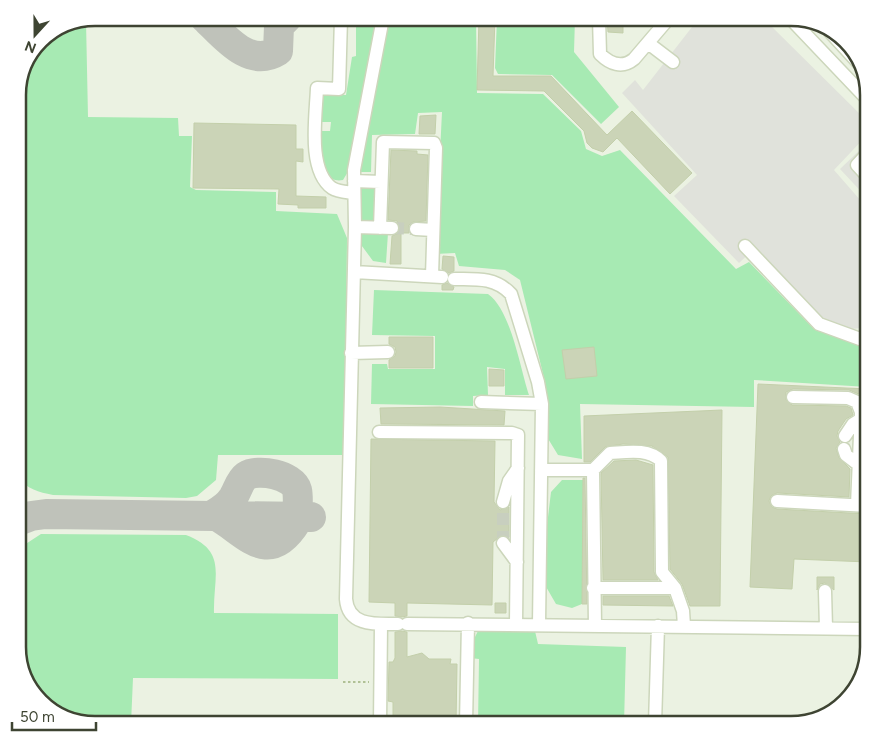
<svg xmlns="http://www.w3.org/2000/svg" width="886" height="742" font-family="Figtree,sans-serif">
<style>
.green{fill:#a7eab3}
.parking{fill:#e0e2db}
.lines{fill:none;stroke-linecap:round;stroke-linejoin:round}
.taxiway{stroke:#bfc2ba;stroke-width:30}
.building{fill:#cbd4b7;stroke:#c3cfaa}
.minor-tunnel{stroke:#c8cfbf;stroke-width:12;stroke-dasharray:12 6;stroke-linecap:butt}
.minor-casing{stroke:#ccd6bb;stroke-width:15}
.path{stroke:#b0c195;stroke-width:2;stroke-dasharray:2.5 2.5;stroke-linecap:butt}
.minor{stroke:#fff;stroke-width:12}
.rim{fill:none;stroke:#3e4432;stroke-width:2.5}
</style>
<rect width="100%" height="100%" fill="#ebf2e2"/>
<path class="green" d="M356 18H376L349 170 343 180C318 185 322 146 321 131H330L331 122H322V95H346L352 57 356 56Z
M389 18H476L477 93 543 94 581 131 586 149 602 156 620 150 736 269 749 262 813 328 867 347 868 346V387L754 380V407L580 404 582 459 558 455 547 437 546 386 520 280 505 270 459 266 455 253 435 254 442 112 418 113 415 134 372 135 371 172H360Z
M497 18H575L574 52 619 107 601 124 552 75 498 74 495 68Z
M86 21 88 117 178 118 179 136H192L190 187 196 190 276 192V211L337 214 347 238 345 455H218L216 480 197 496 186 498 53 495C38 492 28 489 18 478L19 88 44 37Z
M359 186H375V222L361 221 359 218Z
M359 232 388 233 386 263 373 261 359 242Z
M374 290 488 294C511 310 520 368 529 395H505V369L487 367 488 395 473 396V406L371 404 372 364H387L388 369H435V336L372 335Z
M868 417V494H865Z
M562 480H583L582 604 572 608 556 604 545 585 543 559 551 492Z
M41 534 186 535C228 551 213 576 214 613L338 614V679L133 678 131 724H95L44 705 18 652V549Z
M478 631H535L538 644 626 647 624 724H478L479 659 470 658V647Z"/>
<path class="parking" d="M699 18H763L868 122V134L834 170 868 209V321L860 328 844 330 817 316 755 248 739 263 674 196 697 175 622 93 635 80 643 90Z
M868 142V199L840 169Z"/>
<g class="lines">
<path class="taxiway" d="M205 18C224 36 249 69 278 51L279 26 287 18
M211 516C219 511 227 507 232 499 237 493 239 481 246 476 258 468 293 475 297 490 299 499 297 512 297 521 268 569 245 531 216 516
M18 521 31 516 46 514 311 517"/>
</g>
<path class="building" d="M479 18H495L493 76H551L607 135 632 111 692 173 670 194 617 138 603 152 592 148 587 143 584 131 544 91 477 90Z
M607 18H623V33L608 32Z
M436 115 435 134H419L420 116Z
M194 123 296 125V149H303V162L296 161V196L326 197V208H298V205L278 204 279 189 193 188Z
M391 150 417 151V154L428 155 426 221 413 222 409 225V233H401V264H390L392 236 399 233 400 228 397 221 388 220Z
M443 256 454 257V271L449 273 442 269Z
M447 283 454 287 453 290H442V285Z
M389 337H433V368H389V360L395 356 396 352 395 347 389 344Z
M594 347 597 376 566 379 562 350Z
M489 369 504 370V386H489Z
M758 384 868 389 867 406 861 395 849 390 793 389 786 392V400L792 405 846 406 851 408 853 415 846 419 838 431 837 436 840 442 836 448 839 458 850 469 849 497 777 493 771 496 769 501 772 507 777 509 868 514V562L794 559 792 589 750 587Z
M440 407 505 411 504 425 381 424 380 408Z
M722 410 720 606H690L682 584 670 569 668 457 652 446 623 444 605 447 590 462H584V416Z
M371 439 495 441 494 502 500 510 509 507V537L502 535 493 542 492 605 407 603V616L402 617 395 616V603L369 602Z
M636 460 653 465 654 572 658 580H603L601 473 614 461Z
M583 478H585L587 604H582Z
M817 577H834V590L825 583 820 584 817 590Z
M603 596H669L673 606 603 605Z
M495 603H506V613H495Z
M402 631 407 632V657L422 653 429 659H451L450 664H457L456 724H393V702L388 701 389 662H393L395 658V632Z"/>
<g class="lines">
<path class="minor-tunnel" d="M392 228 416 229
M503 543V502"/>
<defs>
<path id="minor" d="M341 18 339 89 317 88C316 116 307 170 332 188 338 192 347 192 354 193
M383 18 354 170 355 227 346 599C348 627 377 624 398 624
M599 18 600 54C610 64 622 69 634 59L669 18
M648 18 663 24
M790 18 868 100
M830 32 863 68
M648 43 673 62
M868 177 857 165 868 153
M354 181 381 182
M355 227 392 228
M380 228 383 142 434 143 436 148 432 276
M416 229 433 230
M745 246 819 324 860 339 868 335
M354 272 442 277
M454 279C476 279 495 277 511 294L538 382 542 404 539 624
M351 353 388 352
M793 397 848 398 857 402 861 412 857 505
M481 402 542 404
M379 432 512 433 518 435 516 624
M845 436 853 424 861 419
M844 449 846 455 859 465
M541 470H593
M777 501 868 506
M503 502 509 481 518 468
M503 543 517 562
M593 588H675
M825 591 826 628
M407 624 868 629
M595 625 593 470 610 453C627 452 648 448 661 461L662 572 675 588 683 611 684 626
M380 724 381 624
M466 724 468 623
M655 724 658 626"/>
</defs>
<use href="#minor" class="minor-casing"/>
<path class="path" d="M343 682H369"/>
<use href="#minor" class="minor"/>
</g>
<path d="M0 0H886V742H0ZM95 26H791A69 69 0 0 1 860 95V647A69 69 0 0 1 791 716H95A69 69 0 0 1 26 647V95A69 69 0 0 1 95 26Z" fill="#fff" fill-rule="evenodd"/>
<path class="rim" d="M95 26H791A69 69 0 0 1 860 95V647A69 69 0 0 1 791 716H95A69 69 0 0 1 26 647V95A69 69 0 0 1 95 26Z"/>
<g transform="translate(35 35) rotate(201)" stroke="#ffffff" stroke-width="4" paint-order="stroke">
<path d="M0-4L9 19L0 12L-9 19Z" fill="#3e4432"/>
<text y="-8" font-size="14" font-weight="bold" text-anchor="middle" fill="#3e4432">N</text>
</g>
<path d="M12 722v8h84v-8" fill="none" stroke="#3e4432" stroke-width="2.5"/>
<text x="20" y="722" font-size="15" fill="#3e4432" stroke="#ffffff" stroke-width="4" paint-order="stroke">50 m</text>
</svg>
